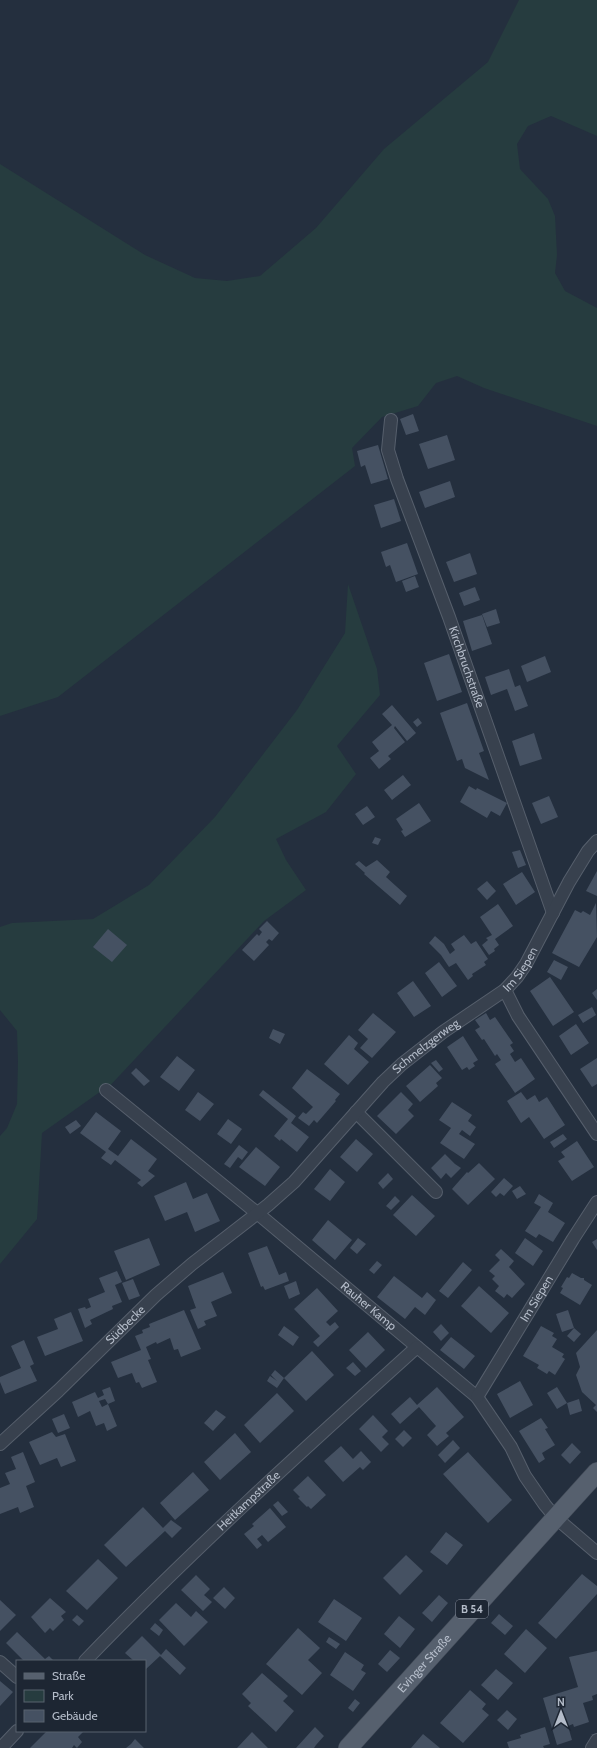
<svg xmlns="http://www.w3.org/2000/svg" width="597" height="1748" font-family="Cabin,sans-serif">
<style>
.green{fill:#263c3f}
.building{fill:#455162}
.lines{fill:none;stroke-linecap:round;stroke-linejoin:round}
.street-casing{stroke:#565f6c;stroke-width:14}
.primary-casing{stroke:#414a57;stroke-width:20}
.street{stroke:#38414e;stroke-width:12}
.primary{stroke:#56606e;stroke-width:19}
.labels{text-anchor:middle;stroke-width:3;stroke-linejoin:round;paint-order:stroke}
.shield{fill:#1d2633;stroke:#878f9c;stroke-width:1}
.shield-label{font-size:11px;font-weight:bold;fill:#b4bcc9}
.street-label{font-size:12px;fill:#b4bcc9;stroke:#1d2633}
</style>
<rect width="100%" height="100%" fill="#242f3e"/>
<path class="green" d="M519 0H597V136L551 116 528 126 517 144 520 169 548 199 555 216 557 255 555 273 565 291 597 308V426L484 388 457 376 436 383 418 406 382 417 352 448 355 466 58 697 0 716V164L145 255 195 278 227 281 260 276 316 228 384 149 488 62Z
M348 584 377 669 380 695 337 746 356 774 326 812 276 839 286 860 306 890 264 921 106 1090 104 1089 42 1133 37 1219 0 1264V1136L7 1128 17 1104 18 1061 17 1031 0 1010V927L12 923 93 919 149 885 215 817 297 710 345 633Z"/>
<path class="building" d="M413 414 419 431 406 435 400 419Z
M447 435 455 460 428 469 419 444Z
M378 445 388 479 371 484 365 465 361 467 357 451Z
M450 481 455 497 425 508 419 492Z
M394 499 401 521 381 528 374 505Z
M407 543 418 574 396 582 390 565 386 567 381 552Z
M470 553 477 574 454 582 446 562Z
M415 576 419 587 406 592 402 581Z
M475 587 480 600 464 606 459 593Z
M496 609 500 623 487 627 482 614Z
M482 615 492 644 472 651 463 621Z
M449 654 462 692 437 701 424 663Z
M545 656 551 672 527 682 521 666Z
M509 669 515 687 520 685 528 706 515 711 507 689 491 695 485 677Z
M467 703 484 751 479 753 489 780 465 768 462 759 457 761 440 713Z
M392 705 416 733 407 741 395 726 394 728 405 742 388 756 391 759 379 769 370 758 379 751 372 742 392 725 382 714Z
M418 718 422 723 417 727 413 722Z
M534 733 542 759 520 766 512 741Z
M403 775 411 785 392 800 384 790Z
M469 786 476 790 477 788 507 803 500 816 491 811 487 818 460 802Z
M549 796 558 817 541 824 532 803Z
M419 803 431 821 405 837 401 831 403 830 396 819Z
M367 806 375 817 363 825 355 814Z
M375 837 381 839 378 845 372 843Z
M520 850 526 865 518 868 512 852Z
M377 860 390 872 386 877 407 896 400 905 364 874 365 873 355 864 359 861 366 867Z
M597 871V896L586 891Z
M522 872 535 892 516 905 503 884Z
M487 881 496 891 487 900 477 889Z
M596 903 597 937 579 967 552 953 575 910 581 913 583 911 590 915Z
M498 904 513 926 495 939 499 945 494 949 495 951 489 955 482 945 488 940 486 938 492 935 480 917Z
M267 921 279 933 272 941 269 939 266 942 269 945 254 961 242 950 257 934 259 936 262 932 259 929Z
M108 929 127 945 112 962 93 947Z
M464 935 471 944 476 941 488 959 484 962 486 965 472 974 473 976 468 980 456 963 449 967 441 955 429 943 435 936 444 944 450 954 455 950 451 944Z
M554 960 568 967 561 980 547 972Z
M439 962 457 986 442 997 425 973Z
M550 977 574 1012 553 1026 530 991Z
M413 981 431 1006 414 1017 397 993Z
M597 989V1000L592 993Z
M592 1007 596 1015 583 1023 578 1015Z
M373 1013 396 1032 372 1058 360 1048 368 1039 358 1030Z
M486 1013 490 1020 495 1017 513 1043 510 1045 514 1051 510 1054 515 1062 521 1058 535 1079 515 1093 495 1064 501 1060 497 1054 495 1056 484 1039 482 1040 475 1030 480 1027 475 1020Z
M576 1024 589 1043 571 1055 559 1036Z
M273 1029 285 1034 280 1044 269 1038Z
M349 1035 358 1043 354 1049 369 1062 348 1085 324 1064Z
M463 1036 478 1060 473 1063 475 1066 469 1070 467 1067 462 1070 447 1047Z
M177 1056 195 1070 179 1091 160 1077Z
M597 1058V1084L592 1087 580 1069Z
M436 1060 443 1069 439 1072 431 1063Z
M430 1065 442 1078 436 1083 438 1086 420 1102 406 1086Z
M136 1068 150 1081 144 1086 131 1073Z
M307 1069 340 1094 335 1100 336 1101 317 1123 314 1120 309 1126 298 1118 303 1112 306 1114 313 1107 292 1088Z
M263 1090 296 1116 291 1123 309 1137 297 1152 281 1139 280 1141 274 1136 288 1119 259 1095Z
M198 1092 214 1104 200 1121 185 1110Z
M401 1092 413 1104 408 1110 414 1116 396 1134 377 1116Z
M521 1092 527 1100 535 1095 539 1102 547 1097 565 1125 544 1139 529 1117 521 1123 507 1101Z
M452 1102 472 1115 468 1121 476 1127 470 1136 462 1130 459 1134 475 1144 464 1159 440 1143 451 1128 439 1120Z
M96 1112 121 1131 108 1149 118 1156 131 1139 157 1159 148 1171 155 1176 142 1187 137 1183 141 1180 115 1160 111 1165 101 1158 106 1152 80 1133Z
M228 1119 242 1129 231 1144 217 1134Z
M76 1120 81 1126 70 1134 65 1127Z
M563 1134 567 1139 554 1148 550 1142Z
M356 1139 373 1154 357 1172 340 1157Z
M577 1141 594 1167 572 1181 558 1161 565 1157 561 1152Z
M239 1145 248 1152 242 1160 238 1157 230 1168 224 1164Z
M256 1147 280 1167 265 1186 239 1167Z
M445 1154 455 1164 461 1168 451 1178 446 1173 441 1179 431 1168Z
M479 1163 495 1179 468 1205 452 1189 467 1172 468 1173Z
M330 1169 345 1182 330 1201 314 1189Z
M388 1173 393 1179 383 1189 378 1183Z
M504 1178 513 1186 504 1196 500 1193 496 1197 491 1192Z
M186 1182 193 1199 207 1193 220 1221 195 1232 187 1212 165 1221 154 1196Z
M520 1186 526 1194 517 1199 512 1191Z
M539 1194 553 1203 548 1212 565 1223 553 1242 539 1234 536 1238 525 1231 541 1207 534 1203Z
M412 1195 435 1216 416 1236 393 1215Z
M395 1196 400 1201 391 1210 386 1206Z
M328 1220 352 1240 335 1260 312 1240Z
M149 1238 160 1265 126 1280 114 1251Z
M358 1238 366 1244 357 1254 350 1248Z
M525 1238 543 1251 533 1266 515 1253Z
M597 1239V1250L592 1242Z
M267 1246 279 1275 286 1272 289 1281 265 1290 263 1286 261 1287 248 1253Z
M501 1249 514 1261 509 1267 525 1284 512 1298 507 1294 504 1298 495 1291 499 1286 492 1279 495 1276 489 1271 500 1260 495 1255Z
M377 1261 382 1265 374 1274 369 1270Z
M463 1262 472 1270 448 1298 439 1291Z
M117 1271 122 1282 115 1285 122 1302 112 1306 113 1309 90 1320 92 1324 85 1328 78 1309 85 1307 86 1309 91 1307 88 1299 105 1292 99 1278Z
M223 1272 232 1293 211 1302 217 1316 204 1321 206 1325 198 1329 190 1310 196 1308 188 1286Z
M572 1273 581 1278H584V1280L592 1285 580 1305 560 1293 563 1288 561 1287 567 1277 569 1278Z
M394 1276 422 1298 427 1292 436 1300 425 1315 415 1307 405 1319 377 1297Z
M133 1279 140 1296 129 1300 122 1283Z
M296 1281 300 1294 289 1299 284 1286Z
M479 1286 509 1313 491 1333 461 1306Z
M317 1288 338 1311 326 1322 330 1326 335 1322 339 1327 318 1347 313 1342 320 1336 294 1309Z
M184 1310 201 1349 181 1357 178 1349 174 1350 170 1338 157 1344 156 1342 146 1347 151 1359 148 1360 157 1382 142 1388 139 1382 136 1383 132 1373 118 1378 111 1362 141 1350 135 1336 143 1333 142 1330 150 1327 149 1324Z
M568 1310 574 1328 562 1332 556 1314Z
M71 1312 83 1341 45 1356 37 1337 58 1329 54 1319Z
M441 1324 449 1333 441 1341 433 1332Z
M284 1326 299 1337 293 1346 278 1335Z
M541 1326 554 1333 552 1336 557 1339 552 1347 564 1354 562 1357 565 1359 555 1375 549 1371 547 1374 537 1368 539 1365 523 1356Z
M574 1328 581 1334 574 1342 567 1336Z
M597 1330V1412L593 1408 596 1405 582 1392 576 1375 580 1367 576 1353Z
M368 1332 385 1350 366 1368 349 1350Z
M451 1337 475 1356 464 1369 440 1350Z
M24 1340 34 1364 30 1366 37 1381 5 1394 0 1382V1377L21 1368 11 1346Z
M312 1351 334 1375 306 1401 284 1378Z
M353 1362 361 1371 355 1376 346 1368Z
M275 1370 284 1378 277 1388 267 1381 270 1376 277 1381 271 1375Z
M520 1381 533 1405 510 1418 497 1394Z
M110 1387 115 1401 108 1404 105 1399 99 1401 102 1407 108 1404 117 1426 107 1431 104 1423 96 1426 90 1411 78 1417 72 1402 95 1392 98 1398 104 1395 102 1390Z
M437 1387 464 1417 446 1433 449 1436 437 1446 427 1435 436 1426 419 1407 400 1424 391 1414 410 1397 417 1405Z
M557 1387 567 1403 557 1409 547 1393Z
M277 1393 294 1411 260 1443 244 1425Z
M579 1399 582 1411 570 1415 567 1403Z
M216 1410 226 1417 213 1431 204 1423Z
M64 1414 70 1428 58 1433 52 1419Z
M373 1415 388 1431 382 1437 389 1444 381 1452 359 1429Z
M541 1418 548 1428 545 1429 555 1445 542 1453 545 1459 539 1463 519 1431Z
M404 1430 412 1438 403 1447 395 1439Z
M52 1432 56 1437 65 1434 76 1461 61 1467 57 1458 40 1465 29 1442Z
M235 1433 251 1452 220 1480 204 1462Z
M453 1440 460 1448 445 1463 438 1455Z
M572 1443 581 1452 570 1464 561 1455Z
M341 1446 353 1459 361 1451 371 1462 363 1470 360 1467 343 1482 324 1461Z
M23 1452 35 1482 26 1486 34 1507 20 1513 18 1507 0 1514V1488L10 1484 5 1473 16 1469 11 1457Z
M468 1452 512 1500 488 1523 443 1474Z
M193 1472 209 1490 175 1520 160 1503Z
M308 1476 326 1495 311 1509 308 1506 307 1507 298 1498 300 1497 293 1490Z
M278 1501 288 1512 282 1516 273 1505Z
M143 1507 163 1528 171 1520 182 1528 172 1538 165 1531 126 1567 104 1545Z
M270 1508 286 1527 268 1542 262 1535 257 1539 262 1545 257 1549 244 1534 254 1526 252 1524Z
M446 1532 463 1545 447 1565 430 1552Z
M406 1555 423 1571 400 1595 383 1578Z
M98 1559 118 1578 87 1610 66 1591Z
M582 1574 597 1586V1594L556 1639 538 1623Z
M196 1575 210 1589 204 1595 212 1602 203 1611 181 1590Z
M224 1587 235 1598 225 1609 213 1598Z
M439 1595 448 1603 432 1622 422 1613Z
M50 1598 66 1612 61 1616 64 1620 53 1631 50 1628 45 1633 31 1617Z
M334 1599 362 1618 346 1641 318 1622Z
M0 1600 16 1615 0 1631Z
M176 1603 191 1617 196 1611 208 1622 184 1646 159 1620Z
M499 1614 513 1626 505 1635 491 1623Z
M77 1615 84 1621 79 1626 72 1620Z
M399 1616 415 1629 400 1648 384 1634Z
M155 1623 163 1630 159 1636 150 1629Z
M298 1628 320 1648 308 1660 322 1673 302 1695 266 1664Z
M526 1629 547 1648 525 1673 504 1654Z
M17 1632 45 1659 49 1656 54 1661H24L6 1643Z
M142 1636 161 1655 166 1649 186 1668 180 1675 160 1656 145 1670V1661H134L125 1653Z
M329 1637 340 1644 336 1649 326 1642Z
M390 1650 400 1658 387 1672 378 1664Z
M597 1651V1694L592 1696 593 1700 583 1703 589 1722 574 1727 573 1724 568 1726 572 1740 557 1745 543 1698 578 1687 569 1657Z
M345 1652 364 1665 361 1670 366 1673 353 1691 330 1675Z
M496 1669 513 1683 498 1700 481 1685Z
M262 1673 288 1696 283 1701 294 1711 276 1732 248 1706 251 1703 242 1694Z
M0 1681 13 1692 0 1706Z
M470 1690 486 1704 482 1709 489 1715 463 1743 440 1723Z
M355 1699 360 1703 353 1712 348 1708Z
M507 1710 517 1719 508 1730 497 1720Z
M315 1727 324 1736 316 1745 314 1748H296Z
M545 1727 550 1744 543 1746 544 1748H509L507 1742 521 1738 520 1735Z
M47 1731 49 1732 51 1731H84L78 1737 82 1742 77 1748 74 1745 72 1748H30Z
M252 1732 268 1748H237Z
M423 1734 440 1748H411Z
M135 1739 144 1748H126L131 1744Z"/>
<g class="lines">
<defs>
<g id="street">
<path id="s1" d="M391 420 388 450 397 479 449 617 553 913"/>
<path d="M505 990 518 1016 597 1134"/>
<path id="s2" d="M106 1090 257 1213 477 1397 511 1447 525 1476 545 1505 555 1517 597 1553"/>
<path d="M356 1112 436 1192"/>
<path id="s3" d="M477 1397 573 1239 597 1202"/>
<path id="s4" d="M0 1444 58 1391 156 1295 192 1264 268 1205 294 1182 383 1082 402 1064 443 1032 505 990 517 977 526 964 569 882 588 851 597 841"/>
<path id="s5" d="M85 1661C191 1551 304 1449 417 1347"/>
<path d="M0 1662 17 1677"/>
<path d="M1 1748 17 1731"/>
<path d="M592 1748 597 1740"/>
</g>
<g id="primary">
<path id="s6" d="M348 1748 597 1472"/>
</g>
</defs>
<use href="#street" class="street-casing"/>
<use href="#primary" class="primary-casing"/>
<use href="#street" class="street"/>
<use href="#primary" class="primary"/>
</g>
<g class="labels">
<rect class="shield" x="456" y="1600" width="32" height="18" rx="3"/>
<g class="shield-label">
<text x="472" y="1613">B 54</text>
</g>
<g class="street-label">
<text dy="4" stroke="none"><textPath href="#s1" startOffset="261">Kirchbruchstraße</textPath></text>
<text dy="4" stroke="none"><textPath href="#s4" startOffset="707">Im Siepen</textPath></text>
<text dy="4" stroke="none"><textPath href="#s4" startOffset="584">Schmelzgerweg</textPath></text>
<text dy="4" stroke="none"><textPath href="#s3" startOffset="115">Im Siepen</textPath></text>
<text dy="4" stroke="none"><textPath href="#s2" startOffset="340">Rauher Kamp</textPath></text>
<text dy="4" stroke="none"><textPath href="#s4" startOffset="173">Südbecke</textPath></text>
<text dy="4" stroke="none"><textPath href="#s5" startOffset="229">Heitkampstraße</textPath></text>
<text dy="4" stroke="none"><textPath href="#s6" startOffset="114">Evinger Straße</textPath></text>
</g>
</g>
<rect x="16" y="1660" width="130" height="72" fill="#1d2633" stroke="#59626f"/>
<rect x="24" y="1673" width="20" height="6" fill="#56606e" stroke="#59626f"/>
<text x="52" y="1680" font-size="12" fill="#b4bcc9">Straße</text>
<rect x="24" y="1690" width="20" height="12" fill="#263c3f" stroke="#59626f"/>
<text x="52" y="1700" font-size="12" fill="#b4bcc9">Park</text>
<rect x="24" y="1710" width="20" height="12" fill="#455162" stroke="#59626f"/>
<text x="52" y="1720" font-size="12" fill="#b4bcc9">Gebäude</text>
<g transform="translate(561 1712)" stroke="#1d2633" stroke-width="3" paint-order="stroke">
<path d="M0-3L7 15L0 10L-7 15Z" fill="#b4bcc9"/>
<text y="-6" font-size="11" font-weight="bold" text-anchor="middle" fill="#b4bcc9">N</text>
</g>
</svg>
